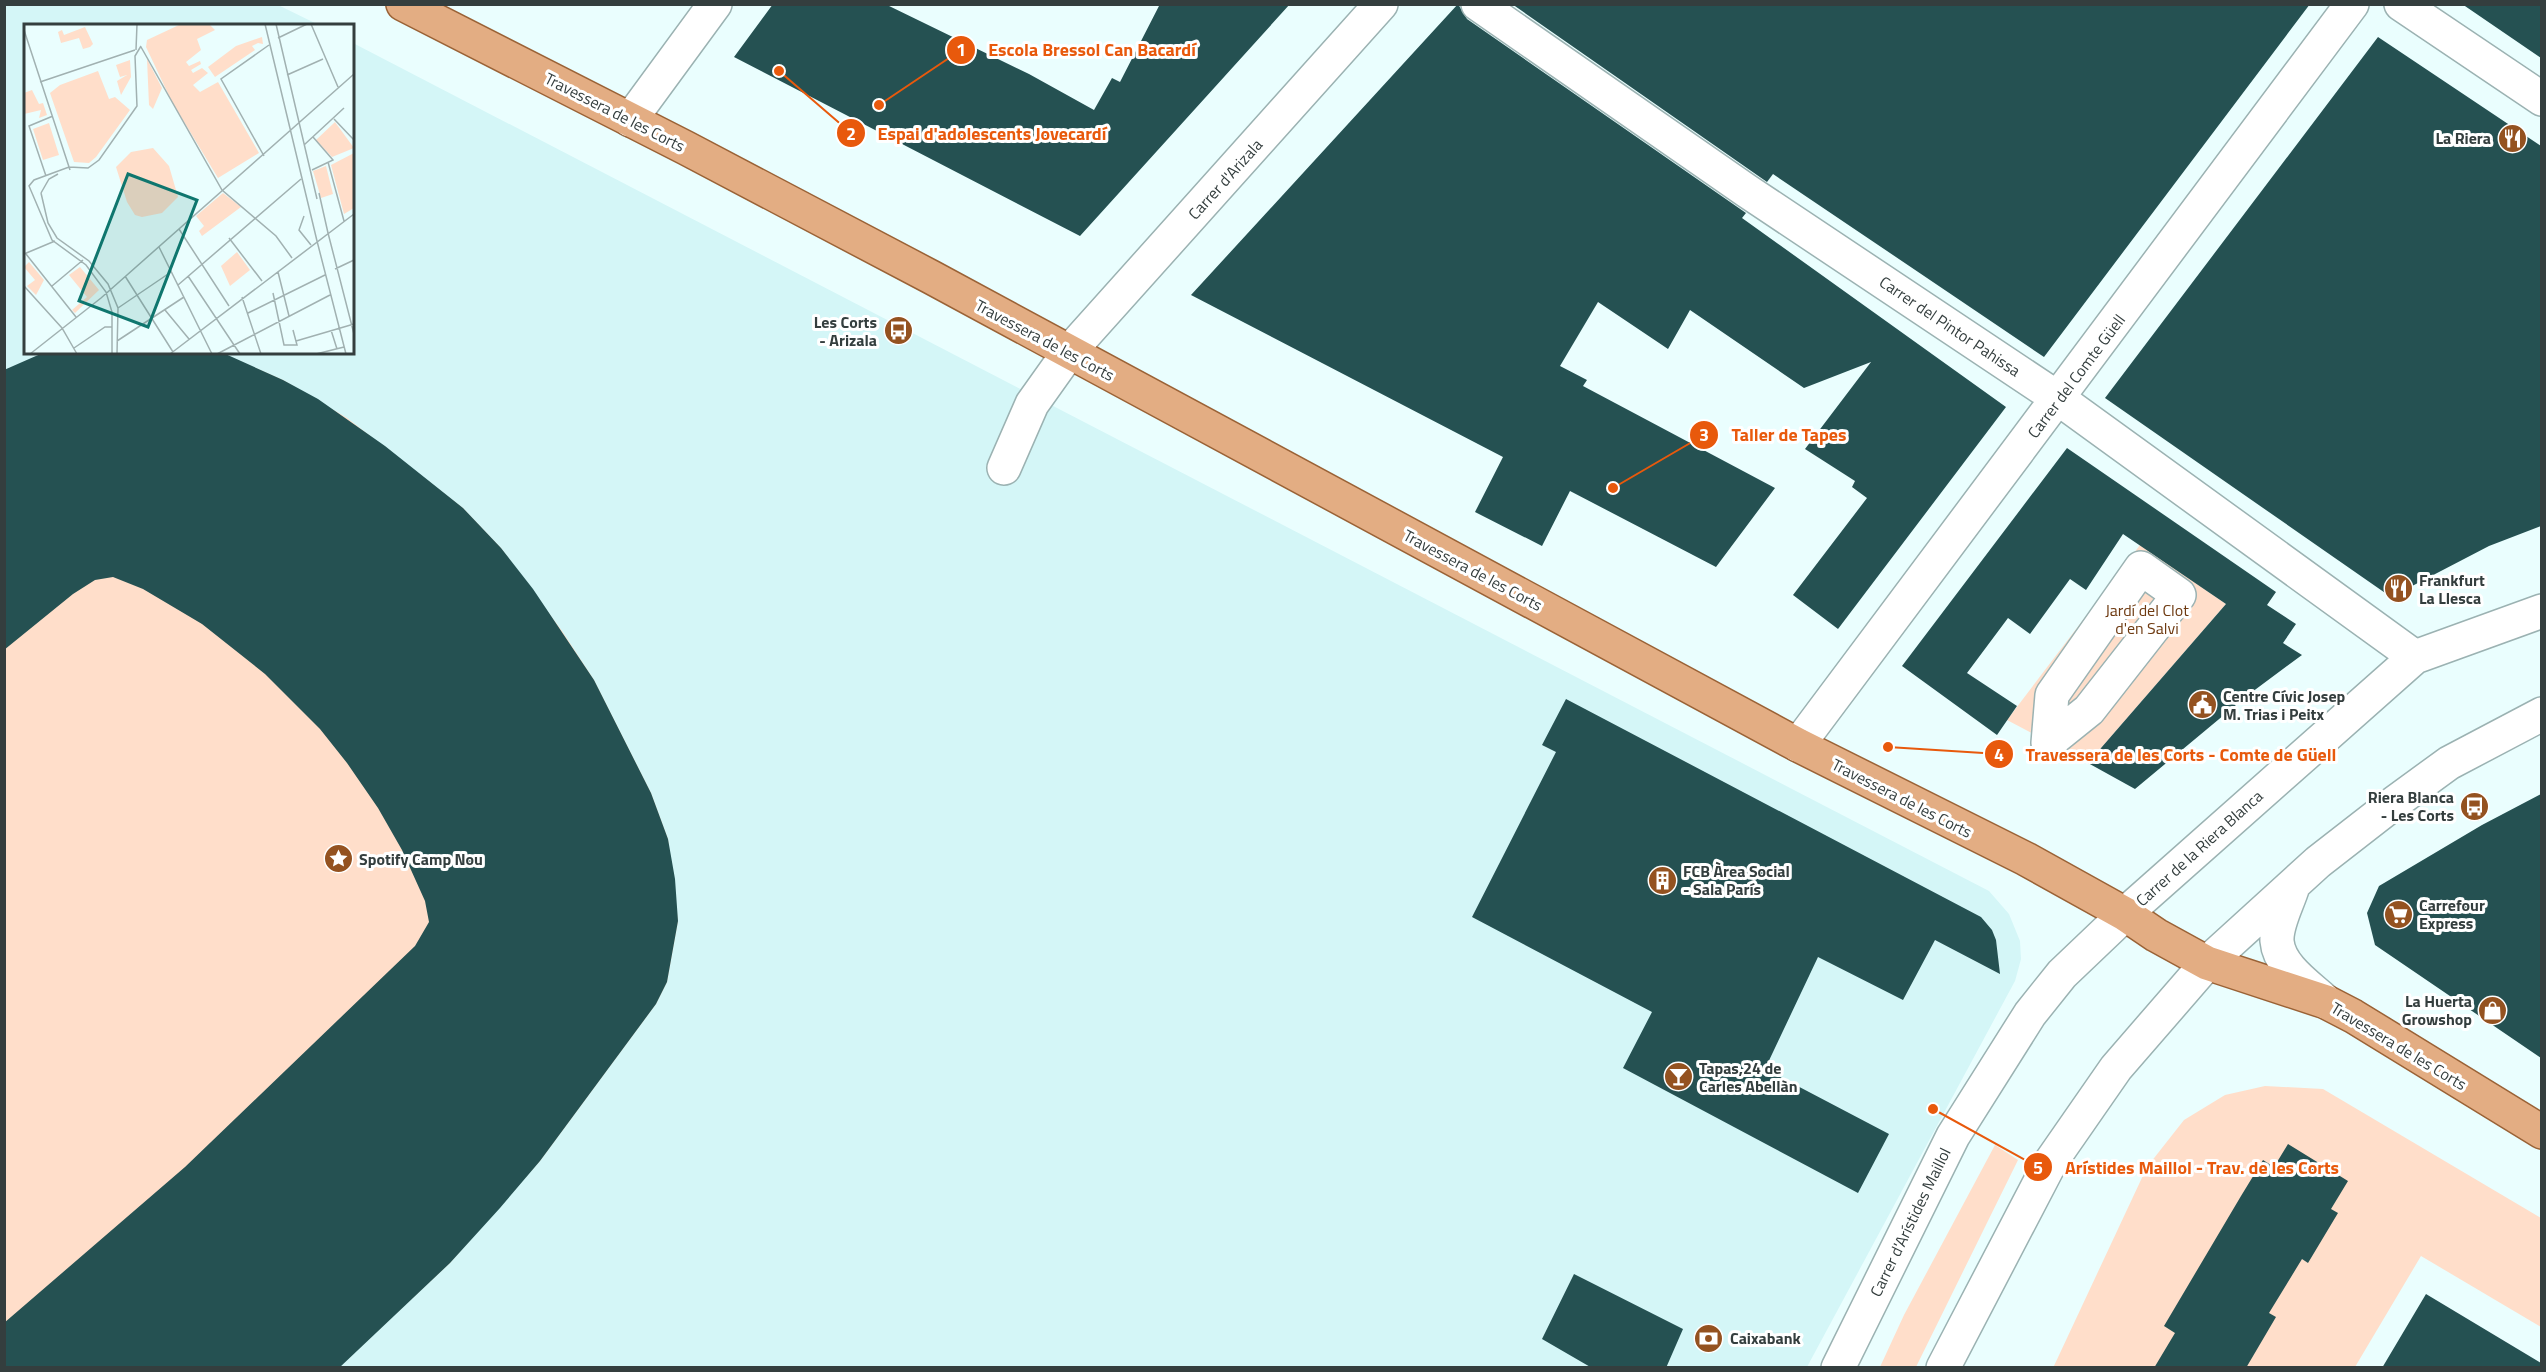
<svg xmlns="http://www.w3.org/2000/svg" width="2546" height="1372" font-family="'Titillium Web',sans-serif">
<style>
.built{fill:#d4f6f7}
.green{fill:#ffdeca}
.building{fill:#255152}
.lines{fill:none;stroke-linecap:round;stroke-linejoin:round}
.minor-casing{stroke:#9bb2b2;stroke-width:36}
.major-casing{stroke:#9a6236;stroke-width:36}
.minor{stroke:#fff;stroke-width:33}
.major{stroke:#e3ad83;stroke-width:33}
.labels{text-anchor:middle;stroke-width:6;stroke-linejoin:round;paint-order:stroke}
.street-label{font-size:16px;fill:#343e3e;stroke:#fff}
.poi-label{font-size:16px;font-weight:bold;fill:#343e3e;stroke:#fff;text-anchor:start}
.park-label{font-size:16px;fill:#6e3a11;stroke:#fff}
.inset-road{fill:none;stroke:#a1b1b1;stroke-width:1.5}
.view{fill:#0f766e;fill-opacity:0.15;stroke:#0f766e;stroke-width:3}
.inset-edge{fill:none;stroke:#343e3e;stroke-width:3}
.leader{fill:none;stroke:#e8590c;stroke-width:2}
.callout-dot{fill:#e8590c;stroke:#fff;stroke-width:2}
.mark-label{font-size:18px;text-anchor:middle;font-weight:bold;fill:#fff}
.callout-label{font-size:18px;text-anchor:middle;font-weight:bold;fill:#e8590c;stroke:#fff;stroke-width:6;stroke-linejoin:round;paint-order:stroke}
</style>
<rect width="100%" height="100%" fill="#eafefe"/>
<path class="built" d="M5 5H278L319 25 26 26V352H352L353 43 1989 891 2009 914 2020 941 2021 959 2015 981 1807 1367 5 1368Z"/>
<path class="green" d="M221 353 283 380 347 418 463 508 501 548 562 631 594 680 651 793 668 839 678 921 667 982 656 1004 540 1161 450 1263 339 1367 5 1368V371Z
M2140 545 2226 604 2088 763 2007 720Z
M2265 1086 2323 1089 2541 1218V1327L2421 1256 2355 1367 2053 1368 2147 1167 2184 1120 2225 1095Z
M1995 1145 2018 1160 1916 1367H1880L1904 1315Z"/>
<path class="building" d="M773 4H885L1029 74 1094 110 1112 78 1120 82 1160 4H1290L1080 236 734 57Z
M1458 4 1467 19 1746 213 1742 218 2006 407 1838 629 1793 595 1867 498 1852 487 1855 481 1805 449 1871 362 1804 388 1690 310 1668 349 1598 302 1560 366 1587 380 1583 386 1775 488 1716 567 1570 491 1542 546 1475 512 1503 457 1191 295Z
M1512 4H2310L2044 357 1773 174 1767 182Z
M2462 4H2541V58Z
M2378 37 2541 146V526L2489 546 2391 597 2105 398Z
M45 352H221L283 380 318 399 385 446 463 508 501 548 533 589 594 680 651 793 668 839 675 879 678 921 667 982 656 1004 540 1161 500 1208 450 1263 339 1368H4V1323L185 1167 415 946 429 922 425 901 402 850 378 808 347 763 320 729 265 674 202 624 143 589 113 577 95 580 73 594 4 650V370Z
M2067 448 2276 592 2267 605 2296 624 2283 643 2302 655 2248 695 2135 789 2088 763 2226 604 2123 534 2086 590 2070 579 2030 634 2008 618 1967 673 2017 706 1997 735 1902 666Z
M1566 699 1981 917 1992 930 1996 940 2000 974 1935 940 1903 1000 1818 957 1765 1069 1889 1134 1858 1193 1623 1068 1652 1012 1472 917 1556 752 1542 745Z
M2541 794V1058L2375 945 2367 913 2379 886 2482 825Z
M2288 1144 2348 1181 2331 1209 2338 1213 2308 1263 2302 1259 2269 1313 2276 1317 2246 1368H2154L2175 1333 2164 1326 2241 1196 2263 1160 2274 1167Z
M1574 1274 1683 1329 1666 1368H1592L1542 1339Z
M2426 1294 2541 1363V1368H2382Z"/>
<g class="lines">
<defs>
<path id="minor" d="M1478 4 1747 191 2059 399 2415 657
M2401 4 2542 99
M630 120 715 4
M1004 468 1032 404 1069 352 1381 4
M2141 568 2179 595 2089 710 2048 743 2052 695Z
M1798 745 2352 4
M2293 886C2288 903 2276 924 2277 941 2279 967 2309 986 2326 1002
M1838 1368 1953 1136 2030 1014 2062 974 2125 914 2415 657 2542 611
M1943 1368 2050 1163 2116 1068 2207 963 2318 862 2390 806 2449 763 2542 714"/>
<path id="major" d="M403 4 686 148 931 277 1798 745 2026 859 2125 914 2156 935 2207 963 2326 1002 2353 1016 2542 1132"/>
</defs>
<use href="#minor" class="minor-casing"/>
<use href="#major" class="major-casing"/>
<use href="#minor" class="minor"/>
<use href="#major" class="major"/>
</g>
<defs>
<symbol id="restaurant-disc" viewBox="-11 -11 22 22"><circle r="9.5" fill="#945220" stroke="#fff"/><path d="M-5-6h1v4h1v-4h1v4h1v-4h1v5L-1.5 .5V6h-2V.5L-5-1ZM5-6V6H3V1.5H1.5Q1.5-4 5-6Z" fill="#fff"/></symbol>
<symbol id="bus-disc" viewBox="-11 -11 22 22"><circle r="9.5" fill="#945220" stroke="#fff"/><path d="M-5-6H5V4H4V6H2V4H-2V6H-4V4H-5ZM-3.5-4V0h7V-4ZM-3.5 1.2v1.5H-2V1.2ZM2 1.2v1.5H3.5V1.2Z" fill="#fff"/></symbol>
<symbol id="civic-disc" viewBox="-11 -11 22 22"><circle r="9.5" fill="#945220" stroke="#fff"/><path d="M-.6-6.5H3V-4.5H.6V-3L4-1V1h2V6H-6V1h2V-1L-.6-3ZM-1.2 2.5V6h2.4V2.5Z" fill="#fff"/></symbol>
<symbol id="sight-disc" viewBox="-11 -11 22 22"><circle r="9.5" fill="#945220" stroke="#fff"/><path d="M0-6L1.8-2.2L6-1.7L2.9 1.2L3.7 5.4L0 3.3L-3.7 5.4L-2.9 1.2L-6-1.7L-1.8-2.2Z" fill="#fff"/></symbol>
<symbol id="building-disc" viewBox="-11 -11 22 22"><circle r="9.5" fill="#945220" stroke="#fff"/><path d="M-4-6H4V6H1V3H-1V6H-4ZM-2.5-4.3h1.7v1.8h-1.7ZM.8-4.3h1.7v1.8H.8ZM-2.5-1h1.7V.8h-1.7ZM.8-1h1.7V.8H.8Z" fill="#fff"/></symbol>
<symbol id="supermarket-disc" viewBox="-11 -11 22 22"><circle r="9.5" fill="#945220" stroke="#fff"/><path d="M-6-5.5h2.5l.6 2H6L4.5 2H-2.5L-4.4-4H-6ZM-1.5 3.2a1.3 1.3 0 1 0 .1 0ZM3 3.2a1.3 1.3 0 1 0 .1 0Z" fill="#fff"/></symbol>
<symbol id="shop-disc" viewBox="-11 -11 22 22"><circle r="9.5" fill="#945220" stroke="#fff"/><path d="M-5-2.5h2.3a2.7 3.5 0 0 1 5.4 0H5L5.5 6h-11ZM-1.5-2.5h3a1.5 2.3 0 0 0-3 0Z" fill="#fff"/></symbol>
<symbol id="bar-disc" viewBox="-11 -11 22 22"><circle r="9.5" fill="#945220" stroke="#fff"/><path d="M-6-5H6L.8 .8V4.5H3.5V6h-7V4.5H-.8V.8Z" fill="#fff"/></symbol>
<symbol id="bank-disc" viewBox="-11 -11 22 22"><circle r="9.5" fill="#945220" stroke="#fff"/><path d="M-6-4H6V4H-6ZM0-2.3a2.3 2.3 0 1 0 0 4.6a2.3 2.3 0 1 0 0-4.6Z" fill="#fff"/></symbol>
</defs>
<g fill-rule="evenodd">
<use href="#restaurant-disc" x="2496" y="122" width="33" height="33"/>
<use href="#bus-disc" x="882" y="314" width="33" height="33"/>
<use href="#restaurant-disc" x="2382" y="572" width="33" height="33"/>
<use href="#civic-disc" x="2186" y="688" width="33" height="33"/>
<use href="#bus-disc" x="2458" y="790" width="33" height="33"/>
<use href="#sight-disc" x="322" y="842" width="33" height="33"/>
<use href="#building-disc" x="1646" y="864" width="33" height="33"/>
<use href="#supermarket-disc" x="2382" y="898" width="33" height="33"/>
<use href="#shop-disc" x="2476" y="994" width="33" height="33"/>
<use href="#bar-disc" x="1662" y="1060" width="33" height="33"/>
<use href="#bank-disc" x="1692" y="1322" width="33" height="33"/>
</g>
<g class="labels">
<g class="street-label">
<text transform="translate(615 112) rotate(27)" y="6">Travessera de les Corts</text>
<text transform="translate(1225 179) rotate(-48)" y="6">Carrer d'Arizala</text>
<text transform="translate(1950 326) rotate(34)" y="6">Carrer del Pintor Pahissa</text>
<text transform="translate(1045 340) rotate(28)" y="6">Travessera de les Corts</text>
<text transform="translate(2076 376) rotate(-53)" y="6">Carrer del Comte Güell</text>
<text transform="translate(1473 570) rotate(28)" y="6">Travessera de les Corts</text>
<text transform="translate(1902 798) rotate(27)" y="6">Travessera de les Corts</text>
<text transform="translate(2199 848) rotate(-42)" y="6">Carrer de la Riera Blanca</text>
<text transform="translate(2399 1046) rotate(31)" y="6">Travessera de les Corts</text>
<text transform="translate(1910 1222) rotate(-64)" y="6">Carrer d'Arístides Maillol</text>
</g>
<g class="poi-label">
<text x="2491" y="144" text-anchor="end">La Riera</text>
<text x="877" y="328" text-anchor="end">Les Corts<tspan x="877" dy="18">- Arizala</tspan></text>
<text x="2419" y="586">Frankfurt<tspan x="2419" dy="18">La Llesca</tspan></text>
<text x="2223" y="702">Centre Cívic Josep<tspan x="2223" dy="18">M. Trias i Peitx</tspan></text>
<text x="2454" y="803" text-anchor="end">Riera Blanca<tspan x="2454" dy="18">- Les Corts</tspan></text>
<text x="359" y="865">Spotify Camp Nou</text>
<text x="1683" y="877">FCB Àrea Social<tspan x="1683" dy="18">- Sala París</tspan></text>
<text x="2419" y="911">Carrefour<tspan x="2419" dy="18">Express</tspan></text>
<text x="2472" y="1007" text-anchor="end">La Huerta<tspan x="2472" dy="18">Growshop</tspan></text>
<text x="1699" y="1074">Tapas,24 de<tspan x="1699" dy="18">Carles Abellàn</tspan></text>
<text x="1730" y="1344">Caixabank</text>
</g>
<g class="park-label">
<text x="2147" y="616">Jardí del Clot<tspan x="2147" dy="18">d'en Salvi</tspan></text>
</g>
</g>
<g transform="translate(24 24)">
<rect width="330" height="330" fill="#eafefe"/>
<path d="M185 0 191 6 173 15 177 26 162 38 165 42 176 37 177 40 167 46 169 49 178 44 184 49 169 61 176 68 194 58 235 129 194 154 148 78 122 23 123 16 155 1ZM61 3 69 20 66 23 59 25 55 14 37 19 34 8 38 6 40 11ZM238 13 239 20 234 19 228 22 231 26 191 53 184 43 212 22ZM123 35 138 64 129 85 125 81ZM106 36 107 53 97 71 93 57 103 51 96 53 92 41ZM74 47 85 75 91 73 106 86 72 133 65 139 50 138 26 69 36 61ZM8 66 15 80 19 79 23 91 15 94 17 86 0 90V69ZM311 98 330 124 308 133 292 116ZM25 99 35 131 19 136 9 105ZM129 124 145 142 154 173 138 189 118 193 111 191 103 178 92 143 107 128ZM330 129V184L320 190 307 141ZM302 142 309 170 297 174 289 147ZM199 169 217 183 178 212 175 207 180 202 172 192ZM213 228 226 246 206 262 197 242ZM5 238 20 256 12 271 3 262 11 256 0 243ZM56 243 75 266 51 289 48 286 63 273 45 251Z" fill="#ffdeca"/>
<path class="inset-road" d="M241 0 293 217M252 0 293 175M287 0 314 63M0 6 46 146M254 14 283 0M117 23 198 166 252 212 268 234M112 26 113 0M263 51 299 35M16 58 111 26M310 95 330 116M280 121 320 84M240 132 197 55 245 21M304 138 320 197M288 146 309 136 289 113M22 152 5 102 29 92M17 169 24 199 33 214 65 237 84 260 94 284 93 330M17 169 25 155 34 150M295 169 304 209M280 192 275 206 287 221M155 205 205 282M304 209 330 310M205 214 238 257M293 217 322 330M135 223 188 330M0 230 31 217M2 230 52 293M311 245 330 236M254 248 265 292M101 252 149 328M164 252 216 330M154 261 277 155M0 262 38 304 53 330M28 262 59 236M249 269 260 321H273L269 306M218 273 237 330M94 284 147 248M141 286 165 315M224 289 301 251M307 306 313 325M93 317 160 273M272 317 330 300M50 324 81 303H88M6 330 77 274 330 50M88 330V288L82 268 62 241 28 216 5 162 10 156 45 143 64 144 75 136 113 82 111 32 117 22M146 330 330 190M193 330 306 271M292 330 320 323"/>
<path class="view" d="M104 150 173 176 124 303 55 277Z"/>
<rect width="330" height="330" class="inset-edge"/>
</g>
<path class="leader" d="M879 105L961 50M779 71L851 133M1613 488L1704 435M1888 747L1999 754M1933 1109L2038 1167"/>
<g class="callout-dot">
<circle cx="879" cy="105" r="6"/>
<circle cx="779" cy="71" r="6"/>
<circle cx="1613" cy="488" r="6"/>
<circle cx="1888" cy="747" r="6"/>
<circle cx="1933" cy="1109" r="6"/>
<circle cx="961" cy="50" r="15"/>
<circle cx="851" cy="133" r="15"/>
<circle cx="1704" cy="435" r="15"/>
<circle cx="1999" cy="754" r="15"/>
<circle cx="2038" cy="1167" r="15"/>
</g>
<g class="mark-label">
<text x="961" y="56">1</text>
<text x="851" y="140">2</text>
<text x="1704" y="441">3</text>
<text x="1999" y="761">4</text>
<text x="2038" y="1174">5</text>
</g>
<g class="callout-label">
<text x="1092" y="56">Escola Bressol Can Bacardí</text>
<text x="992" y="140">Espai d'adolescents Jovecardí</text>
<text x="1789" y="441">Taller de Tapes</text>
<text x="2181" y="761">Travessera de les Corts - Comte de Güell</text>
<text x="2202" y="1174">Arístides Maillol - Trav. de les Corts</text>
</g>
<rect width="2546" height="1372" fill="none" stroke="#343e3e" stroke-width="12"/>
</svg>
